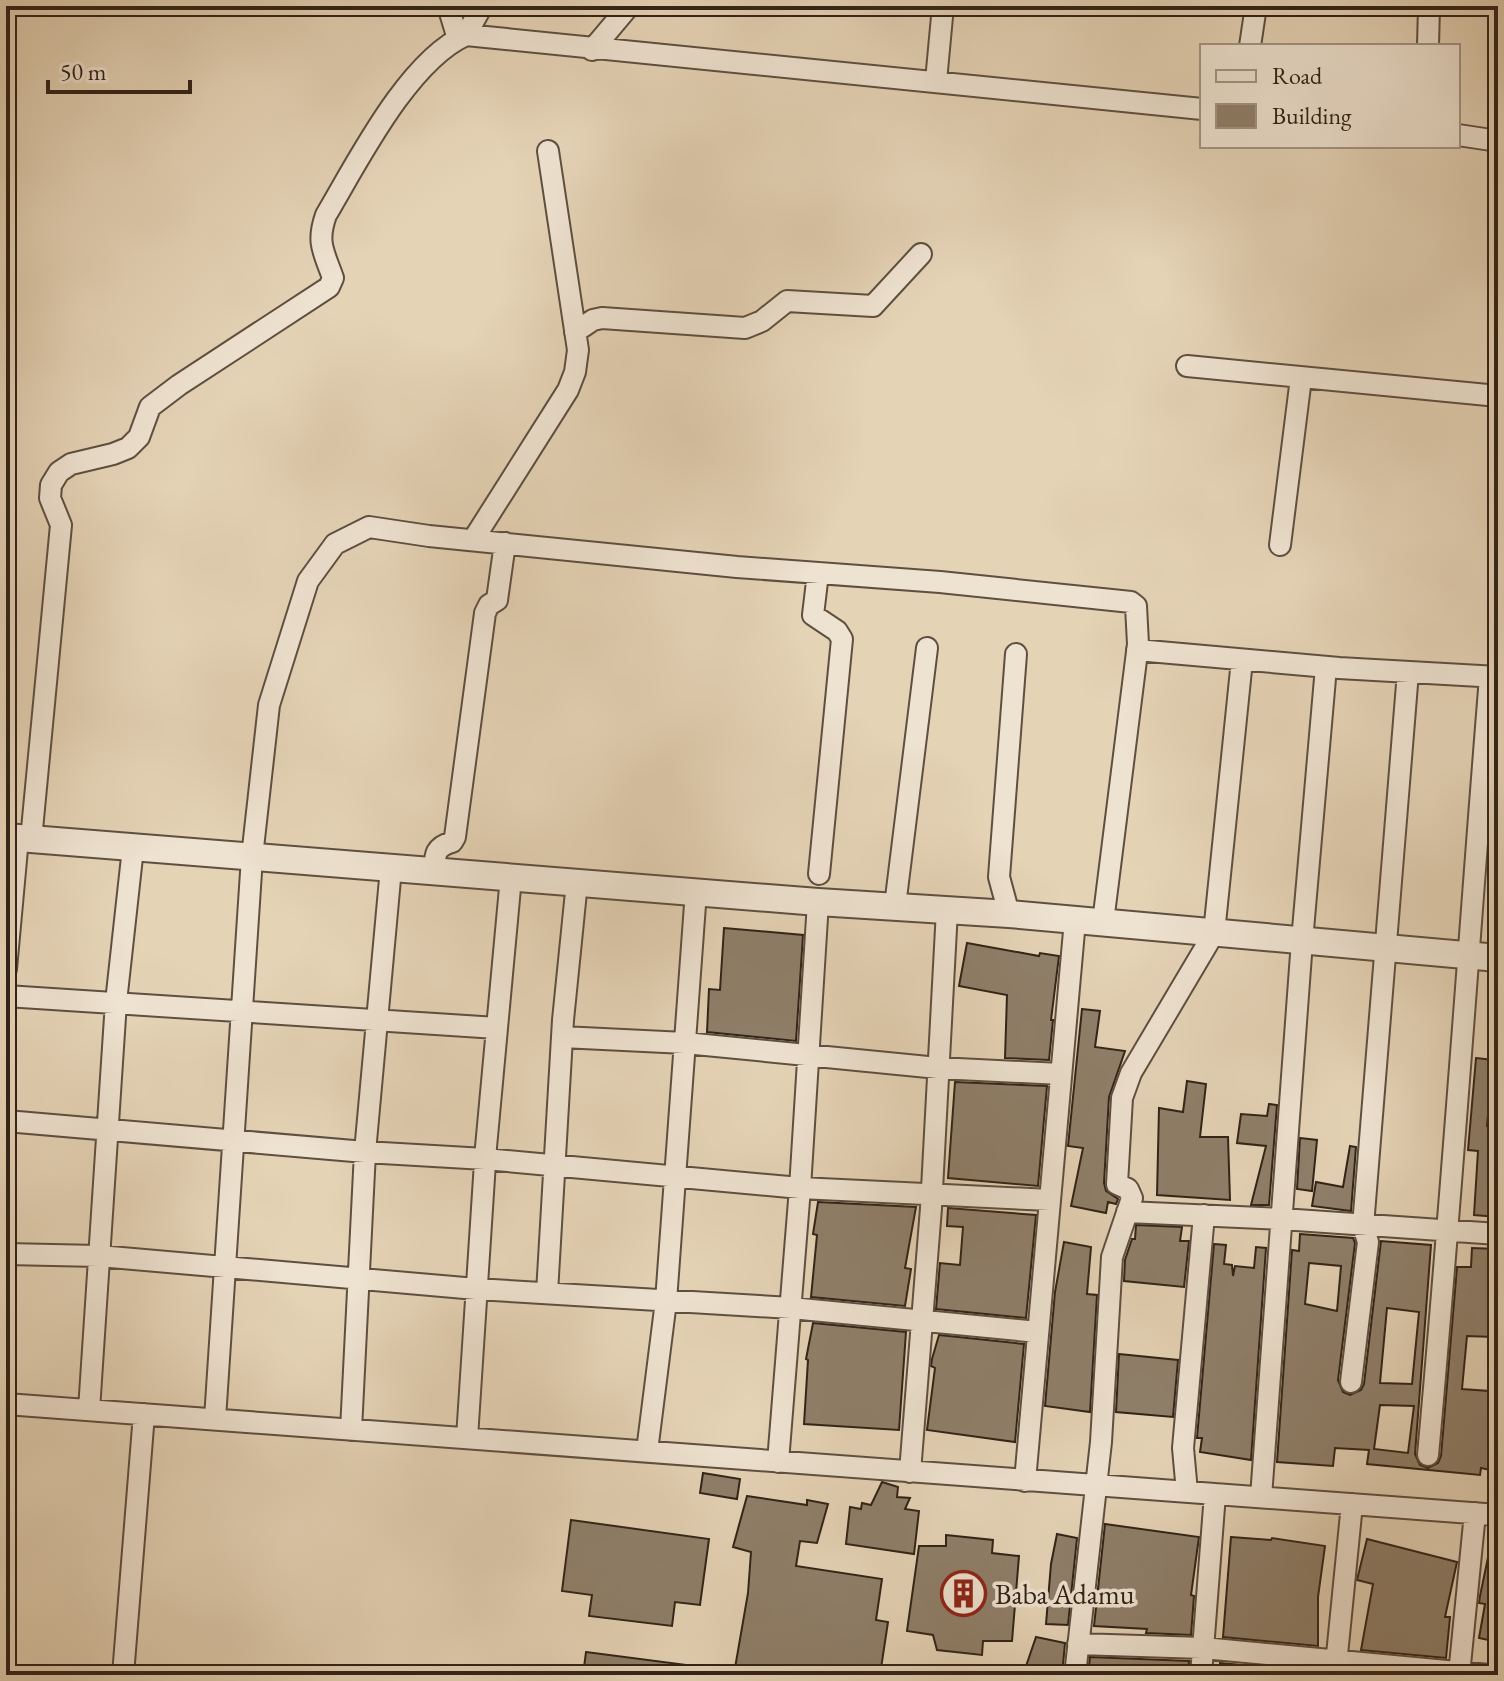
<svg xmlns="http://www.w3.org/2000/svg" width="1504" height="1681" font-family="'EB Garamond',serif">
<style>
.building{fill:#8f7f6a;stroke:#312318;stroke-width:2;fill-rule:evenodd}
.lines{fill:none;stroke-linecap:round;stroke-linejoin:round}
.minor-casing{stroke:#5e4f40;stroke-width:24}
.tertiary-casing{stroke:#5e4f40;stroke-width:30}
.minor{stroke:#eee2d0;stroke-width:20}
.tertiary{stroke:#eee2d0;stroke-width:26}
.labels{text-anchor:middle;stroke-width:7;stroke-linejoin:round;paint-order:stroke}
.poi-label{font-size:28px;fill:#312318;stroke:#eee2d0;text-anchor:start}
</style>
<rect width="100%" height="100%" fill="#e5d3b6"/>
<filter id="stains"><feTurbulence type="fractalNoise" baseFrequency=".0025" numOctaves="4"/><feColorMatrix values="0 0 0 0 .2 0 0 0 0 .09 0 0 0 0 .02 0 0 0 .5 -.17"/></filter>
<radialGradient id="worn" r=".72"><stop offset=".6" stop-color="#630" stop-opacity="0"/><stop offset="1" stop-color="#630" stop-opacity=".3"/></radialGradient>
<path class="building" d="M724 928 803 935 796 1041 707 1032 709 989 720 990Z
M967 943 1039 956 1040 953 1059 956 1051 1020H1053L1049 1060 1005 1058 1007 995 959 986Z
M1082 1009 1100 1011 1095 1047 1125 1051 1109 1097 1104 1183 1106 1191 1118 1199 1116 1204 1108 1202 1106 1213 1071 1206 1083 1148 1068 1146Z
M1476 1058 1493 1060 1487 1126 1498 1128V1217L1474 1215 1478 1151 1468 1150Z
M1187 1081 1206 1084 1200 1137H1228L1230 1200 1157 1195 1159 1108 1183 1112Z
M955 1082 1047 1086 1038 1186 948 1178Z
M1269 1104 1277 1105 1269 1205H1251L1266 1146 1237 1143 1241 1114 1267 1116Z
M1300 1138 1317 1140 1312 1191 1297 1189Z
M1350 1146 1356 1147 1351 1211 1312 1206 1316 1182 1343 1187Z
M818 1202 916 1207 905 1268 911 1269 905 1306 811 1297 817 1235 813 1234Z
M948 1208 1036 1215 1026 1318 936 1309 940 1263 960 1265 963 1227 947 1226Z
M1136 1225 1182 1227 1180 1241H1189L1184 1287 1124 1281 1125 1260 1132 1239H1135Z
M1300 1234 1353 1238 1355 1243 1338 1380 1343 1392 1350 1395 1361 1390 1364 1384 1381 1241 1431 1245 1415 1454 1420 1465 1428 1468 1438 1463 1441 1456 1457 1267H1471L1472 1248 1498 1249 1493 1337 1467 1336 1462 1389 1489 1391 1488 1410 1498 1412V1458L1495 1471 1481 1468 1480 1475 1367 1464 1369 1450 1335 1448 1333 1466 1277 1462 1292 1250 1299 1251ZM1309 1263 1341 1266 1337 1311 1305 1304ZM1387 1308 1419 1312 1412 1384 1380 1383ZM1380 1405 1414 1406 1408 1453 1374 1449Z
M1064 1242 1091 1247 1087 1294 1097 1295 1090 1412 1045 1406 1055 1292Z
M1214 1244 1226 1245 1224 1264 1232 1265 1233 1276 1235 1266 1254 1268 1256 1247 1266 1248 1251 1460 1200 1452 1202 1438H1197Z
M813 1323 906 1332 899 1430 804 1424 808 1360 806 1359Z
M939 1335 1024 1344 1015 1442 927 1430 935 1368 931 1366 932 1359Z
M1119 1354 1178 1360 1173 1417 1116 1412Z
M703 1473 740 1479 737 1499 700 1493Z
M882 1482 898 1487 897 1497 910 1498 905 1509 919 1511 914 1554 846 1544 850 1507 861 1509 862 1503 871 1505Z
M747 1496 807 1505V1500L828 1504 817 1543 800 1541 796 1566 882 1579 876 1620 888 1622 880 1675H767L768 1673 735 1668 748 1593 751 1552 733 1547Z
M571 1520 709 1539 700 1605 675 1602 672 1626 589 1616 592 1595 562 1591Z
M1105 1524 1199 1537 1191 1595 1194 1596 1191 1635 1146 1633 1147 1629 1094 1626Z
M1057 1534 1077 1538 1068 1625 1046 1624 1051 1564Z
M946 1535 993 1540 992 1553 1019 1556 1012 1641H983L982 1655 937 1650 933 1635 907 1631 919 1546H946Z
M1231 1537 1271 1540 1272 1538 1325 1546 1318 1597V1646L1223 1637Z
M1367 1539 1457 1562 1445 1617H1450L1446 1658 1361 1650 1373 1584 1357 1580Z
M1491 1543H1498V1642L1479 1638 1485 1604 1479 1603 1480 1596Z
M1036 1637 1065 1643 1062 1675H1023Z
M586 1652 687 1665 686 1675H583Z
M1090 1657 1189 1661 1188 1675H1088Z
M1220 1663 1298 1670 1297 1675H1219Z"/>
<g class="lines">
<defs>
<path id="minor" d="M448 6 458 39
M466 35 482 6
M1250 46 1256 6
M1428 46 1429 6
M592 50 629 6
M936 81 943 6
M1458 135 1498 141
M575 332 593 320 602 318 745 328 762 321 787 301 873 306 921 254
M1187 366 1498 396
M473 540 568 390 575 372 578 350 548 151
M1280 545 1301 378
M818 573 813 615 837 631 842 639 819 874
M1137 650 1339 668 1498 677
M31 840 61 525 50 498 51 485 59 472 71 464 113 454 128 448 139 437 150 407 179 385 329 287 333 278C324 252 316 243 326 215 358 161 408 61 466 35L1202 109
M434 871C435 854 435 847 452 842L455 837 485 613 489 605 497 600 505 543
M895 906 927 648
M1009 914 999 877 1016 654
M6 969 18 838
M6 996 497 1028
M562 1037 685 1043 938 1068 1061 1074
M6 1121 365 1152 485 1159 800 1188 1050 1200
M1127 1212 1282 1219 1498 1234
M6 1254 99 1256 476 1289 791 1308 1038 1332
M547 1293 563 1020 577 882
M1351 1382 1368 1242 1363 1226 1408 672
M6 1404 1498 1515
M89 1410 116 1002 133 848
M215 1419 252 857 269 705 308 581 335 544 369 527 429 536 737 567 940 582 1131 602 1136 606 1138 644 1103 922
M351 1430 365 1152 391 868
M467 1438 486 1147 511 877
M647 1451 666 1301 696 891
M1428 1455C1452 1196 1469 936 1490 677
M778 1462 800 1188 818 902
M910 1472 931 1208 947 910
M1025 1481 1075 920
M1187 1492 1183 1448 1204 1215
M1261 1497 1302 941 1326 667
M1078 1644 1203 1648 1489 1675
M123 1675 144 1414
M1075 1675 1101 1442 1112 1257 1132 1198 1128 1189 1117 1184 1122 1098 1131 1073 1214 933 1242 660
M1201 1675 1215 1494
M1335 1675 1352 1504
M1459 1675 1475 1513"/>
<path id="tertiary" d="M6 837 818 902 1009 914 1498 958"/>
</defs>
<use href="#minor" class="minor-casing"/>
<use href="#tertiary" class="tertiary-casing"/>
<use href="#minor" class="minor"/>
<use href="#tertiary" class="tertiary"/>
</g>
<defs>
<symbol id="building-ring" viewBox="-11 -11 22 22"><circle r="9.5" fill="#eee2d0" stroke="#8f2418" stroke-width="1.5"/><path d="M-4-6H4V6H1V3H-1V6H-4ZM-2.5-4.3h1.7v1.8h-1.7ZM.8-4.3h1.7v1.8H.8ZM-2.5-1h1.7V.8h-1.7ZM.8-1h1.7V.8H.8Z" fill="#8f2418"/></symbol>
</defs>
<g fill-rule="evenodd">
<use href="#building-ring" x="938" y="1568" width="51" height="51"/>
</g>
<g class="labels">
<g class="poi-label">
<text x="995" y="1604">Baba Adamu</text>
</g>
</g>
<rect width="1504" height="1681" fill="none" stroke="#e5d3b6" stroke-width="32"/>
<rect x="8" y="8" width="1488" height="1665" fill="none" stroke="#312318" stroke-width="4"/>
<rect x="16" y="16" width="1472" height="1649" fill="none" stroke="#312318" stroke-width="2"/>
<rect x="1200" y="44" width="260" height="104" fill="#eee2d0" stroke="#a29686" stroke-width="2"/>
<rect x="1216" y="70" width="40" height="12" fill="#eee2d0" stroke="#a29686" stroke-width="2"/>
<text x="1272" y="84" font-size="24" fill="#312318">Road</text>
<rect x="1216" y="104" width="40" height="24" fill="#8f7f6a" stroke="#a29686" stroke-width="2"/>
<text x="1272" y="124" font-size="24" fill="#312318">Building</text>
<path d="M48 80v12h142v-12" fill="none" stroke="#312318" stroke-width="4"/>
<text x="60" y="80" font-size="24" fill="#312318" stroke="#eee2d0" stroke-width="6" paint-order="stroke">50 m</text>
<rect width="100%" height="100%" filter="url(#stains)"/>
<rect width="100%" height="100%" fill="url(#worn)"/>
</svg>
